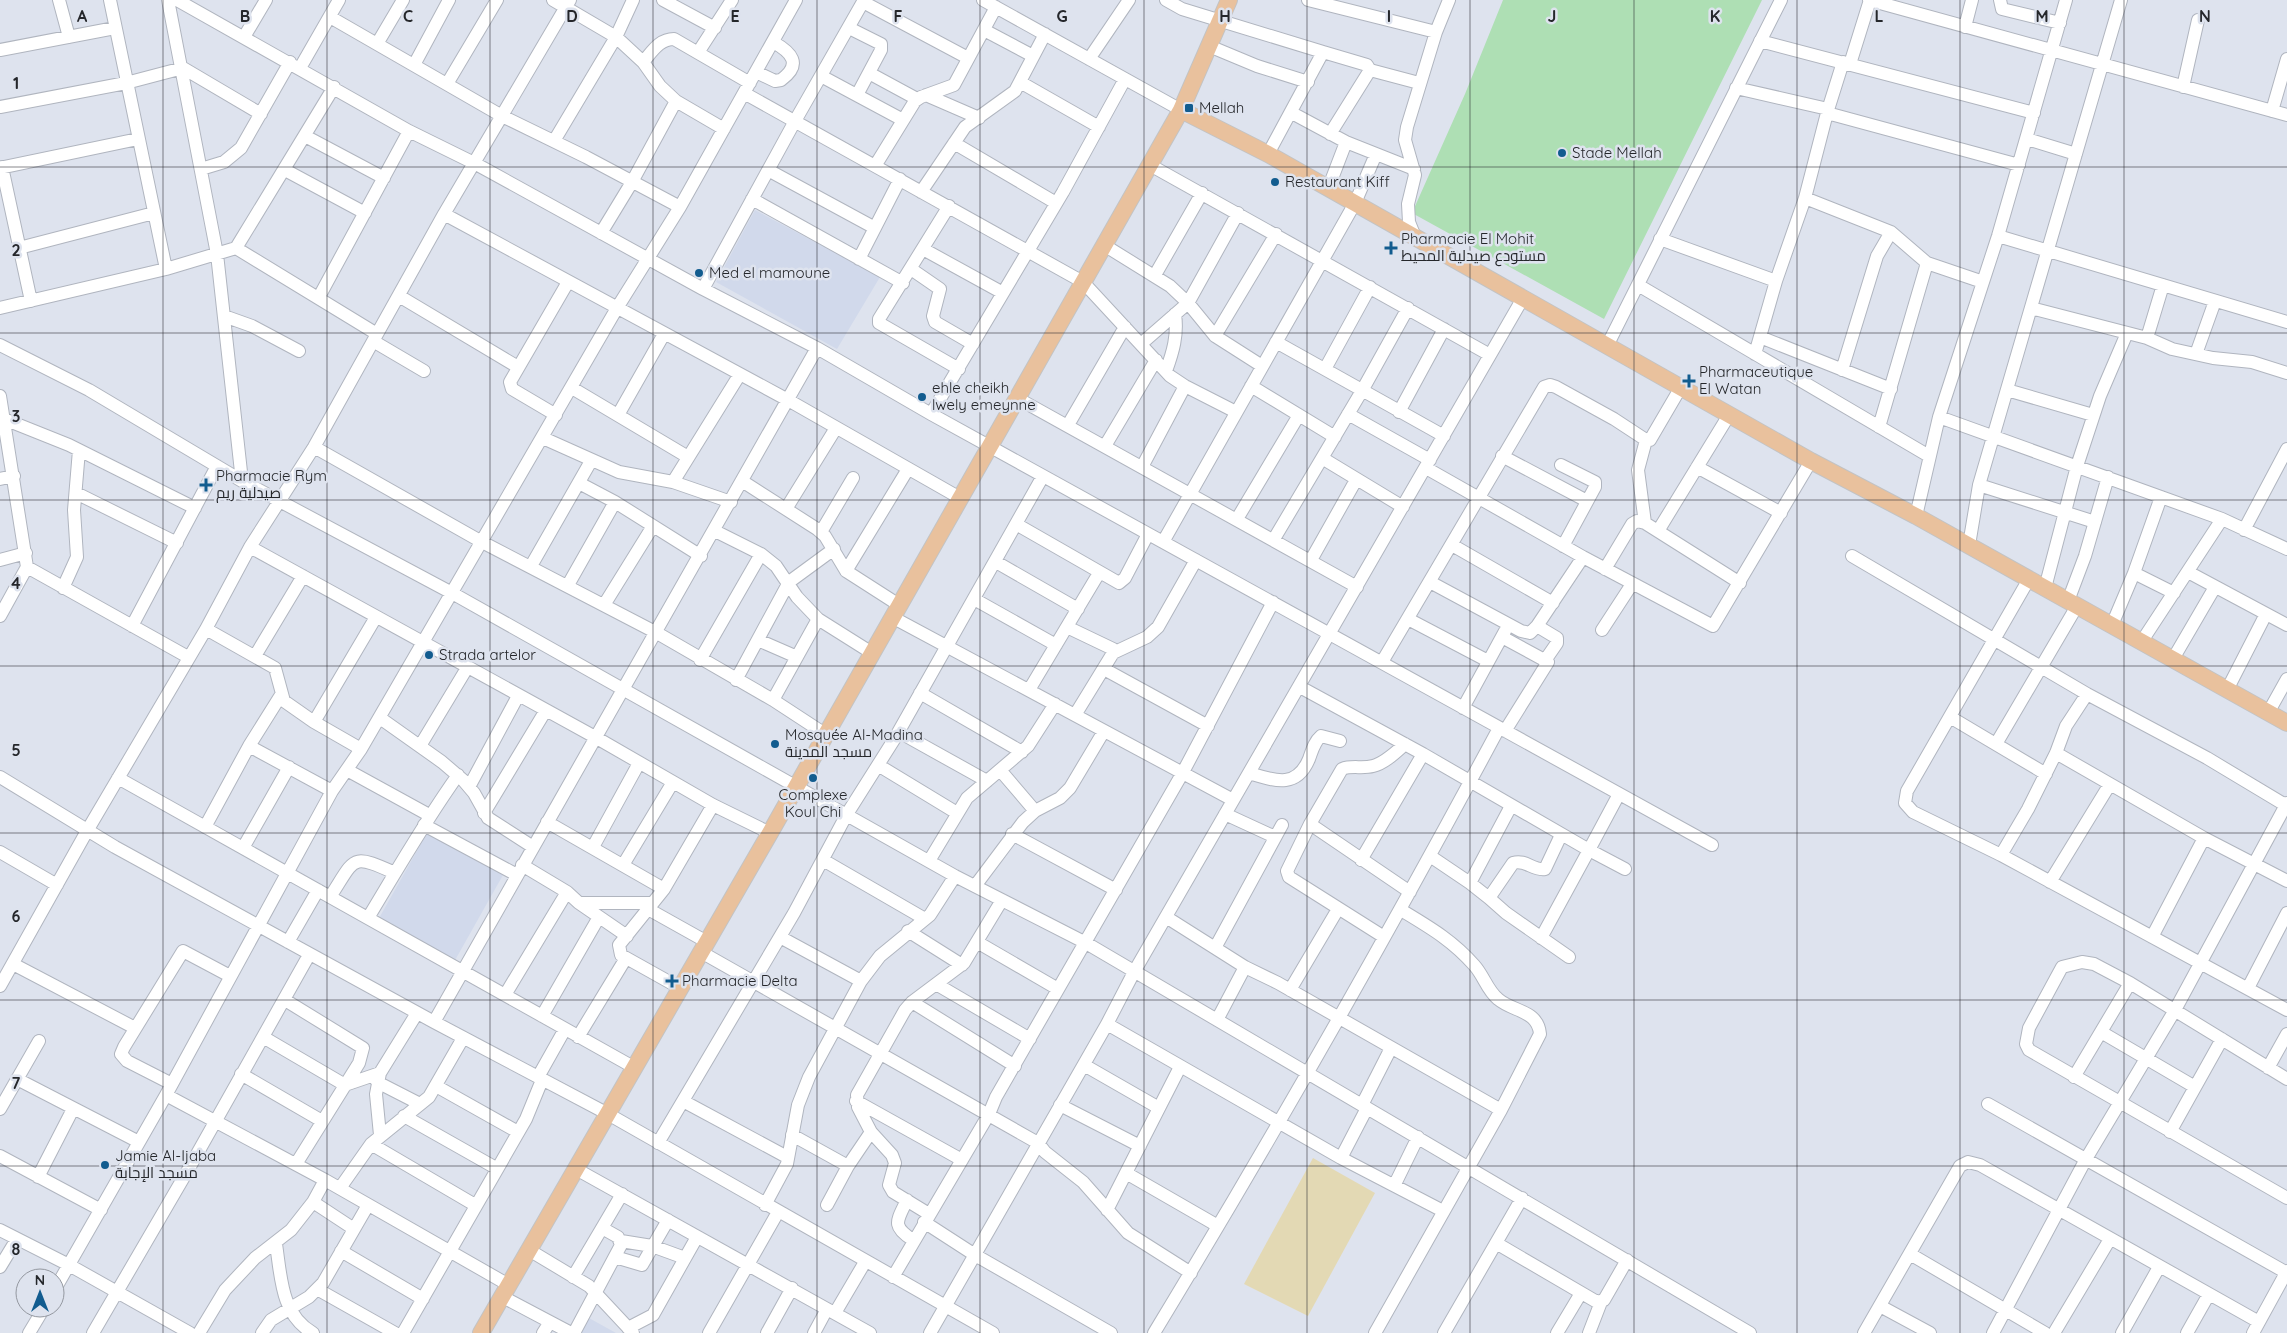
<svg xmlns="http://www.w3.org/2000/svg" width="2287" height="1333" font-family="Quicksand,Cairo,sans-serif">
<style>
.built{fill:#d1d9eb}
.green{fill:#aedfb4}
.sand{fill:#e3d9b4}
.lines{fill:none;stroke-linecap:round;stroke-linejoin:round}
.minor-casing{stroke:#b0b5bf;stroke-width:14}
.major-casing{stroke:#c2c3c4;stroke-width:18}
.minor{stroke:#fff;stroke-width:12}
.major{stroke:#e9c19d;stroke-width:16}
.grid{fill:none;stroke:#25272b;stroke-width:1;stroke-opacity:0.55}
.poi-dot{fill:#125c8f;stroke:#dee3ee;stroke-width:2}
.labels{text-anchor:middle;stroke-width:5;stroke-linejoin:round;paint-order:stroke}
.poi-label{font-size:15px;fill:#25272b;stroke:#dee3ee;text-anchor:start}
.grid-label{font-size:16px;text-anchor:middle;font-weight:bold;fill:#25272b;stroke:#dee3ee;stroke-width:5;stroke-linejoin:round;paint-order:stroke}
</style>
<rect width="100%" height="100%" fill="#dee3ee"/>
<path class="built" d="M755 210 880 277 837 349 716 282Z
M427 833 503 875 454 962 378 920Z
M589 1318 616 1333H580Z"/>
<path class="green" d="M1503 0H1762L1604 319 1412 213 1465 94Z"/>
<path class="sand" d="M1313 1158 1375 1193 1308 1316 1244 1284Z"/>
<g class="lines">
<defs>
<path id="minor" d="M59 0 69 37
M110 0 166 269
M168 0 217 254 242 481
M177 0 409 131 476 164 703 289 817 348 931 414 1712 845
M553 0 616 37 643 62 660 86 676 101 724 129
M663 0 715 28
M983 0 1181 110
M1166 0 1182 9 1323 52
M1308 0 1436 32
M1869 0 2287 115
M2000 0 2002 9 2060 23
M863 2 968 58
M330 17 502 116 586 157 680 207
M1965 27 1972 0
M849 28 881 44V50L857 95
M984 30 1033 56
M244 37 266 0
M1760 41 2034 113
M377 44 403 0
M1209 46 1257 66 1308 82
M0 50 115 28
M699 51 732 0
M1089 59 1129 0
M643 62C652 52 659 39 674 39L750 83
M1843 62 1827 113 1805 198 1891 232 1927 263 1983 282
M1850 64 1870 0
M414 65 449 0
M300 68 339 0
M1370 70 1419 83
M756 72 775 81 781 80C803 64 791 52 773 42
M869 73 917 99
M821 76 903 120
M1020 82 1099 127
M447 84 497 0
M2183 87 2198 20
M1736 88 1828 109
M744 93 1083 282 1170 376 1185 386 1236 412
M926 95 979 118
M0 107 126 83 183 68 261 114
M2272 111 2287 59
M1292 113 1346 142 1414 169
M1827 113 2019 165
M305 136 384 178
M2027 139 2076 154
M554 141 616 37 633 0
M954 143 1056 203
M1268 154 1323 52 1367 65 1370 70 1330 134
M1150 165 1490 355
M875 166 915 101 921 97 954 85 996 7
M2 167 31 301
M0 168 138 139
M201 169 224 162 241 148 290 62
M285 170 365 213
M768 170 875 228
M1328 189 1346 142
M921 192 965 127 1015 91 1045 34
M752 199 903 283
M949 206 879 319V323L959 369
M444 214 788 400 960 498
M601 233 632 182 676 101
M1998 236 2287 322
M1415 237 1409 222 1408 204 1415 175 1405 140 1407 127 1436 32 1449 0
M1660 239 1776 281 1755 354
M1104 245 1170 286 1188 303 1215 336 1262 366
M19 248 154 213
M236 248 377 334
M923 249 1003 293
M859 259 900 179
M911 269 940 289 933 316 935 322 973 344
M1155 275 1202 193
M1776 281 1805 198
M1638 285 1929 456
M703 289 795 121 864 0
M399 296 518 367
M319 297 409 131
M0 308 166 269 236 248 334 87
M2031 308 2147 338 2172 349 2213 358 2252 362 2287 373
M224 316 252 326 299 351
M1215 336 1276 234
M1760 337 1891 389
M2147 338 2163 285
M373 341 424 371
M1276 342 1444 436
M1141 344 1188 303 1238 213
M0 345 89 390 242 481 452 593 955 876 1086 943 1750 1333
M1607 346 1781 0
M2196 354 2215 301
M1325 369 1370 287
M1842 370 1877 256 1891 232
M1166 371C1173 352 1178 335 1175 314
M1251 386 1335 437
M572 388 688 457
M2007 390 2093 415
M0 396 27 567 0 616
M1017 398 1357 587
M1399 412 1444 329
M931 414 1063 192 1125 79
M1348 414 1430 460
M556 415 512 389 510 382 568 282
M618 415 664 334
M1939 417 2222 519
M4 419 69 445 195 508
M1068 425 1125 327
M1879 427 1927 263
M543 438 619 472 673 482 731 502
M1105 446 1156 360
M314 447 482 542 657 633 773 700 825 734
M1502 456 1587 501
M1322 458 1403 507
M1561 465 1595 482V487L1563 546
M1142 467 1185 386
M1697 467 1781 513
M1426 468 1583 557 1713 626 1811 461
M0 479 14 476
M742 481 817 529 825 536 846 571 899 605
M673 482 740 374
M579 483 615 502 701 556
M1979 485 2095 522
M76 493 177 543
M786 509 836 428
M1916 516 1939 417 1998 236 2066 0
M1237 519 1299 415
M1645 523 1638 470 1646 440
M1016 524 1119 583 1125 578 1148 534
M2244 530 2287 449
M715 531 761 554 776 566 797 597 818 619 872 653
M1658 531 1729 415
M821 532 853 478
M1274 539 1363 389 1408 308
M1163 542 1355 203 1376 154
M1452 545 1553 603
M1969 545 1979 485 2121 0
M250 547 595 737 713 805 770 833
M1852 556 2087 694 2207 758 2287 806
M0 560 26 553
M1311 560 1356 480
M996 562 1078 609
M531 566 591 461
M27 567 188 657
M1605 569 1632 524 1637 521 1645 523 1740 583
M846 571 908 469
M2188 572 2287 625
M2134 573 2174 593
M2029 579 1907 791 1905 803 1913 812 2001 855 2287 1010
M1430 582 1521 631 1530 633 1537 626 1583 557
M568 585 615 502
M63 588 77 557 74 510 79 450
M2045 588 2077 466 2100 396 2127 333
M974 599 1056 645
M2068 601 2085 556 2108 477
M604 605 653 526
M892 617 1233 800
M1408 619 1488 661
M2112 625 2134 573 2161 497
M132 626 217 466
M1537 626 1557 638V643L1546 659
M1067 627 1113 649V653L1075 715
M206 629 275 668 284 701 314 722 361 749
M1602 630 1632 584
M1502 637 1548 662 1505 731
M758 640 797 657
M2142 641 2222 519 2287 549
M1113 653 1147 637 1158 627 1196 560
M255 656 303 576
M2173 659 2215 587
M700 660 761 554
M1382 662 1544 387 1550 385 1556 387 1614 419 1646 440H1650L1681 387
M1104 669 1208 726
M736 680 789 582 834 549
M1300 687 1423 754 1589 850 1619 794
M1029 690 1099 573
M2227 690 2266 614
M920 693 1022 752
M773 700 818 619
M1463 708 1505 631
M2268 713 2287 679
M1950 717 2046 774
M380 718 442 762 463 780 474 793 488 818 533 847
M314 722 376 617
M899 732 987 781
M1996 744 2077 606
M249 746 332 791
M420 746 467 668
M2056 753 2204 838 2287 881
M878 765 957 813
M347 770 429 815
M1000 770 1035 811
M1249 773C1273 780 1296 790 1309 759 1312 751 1314 742 1321 736L1340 741
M0 777 115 847 434 1022 608 1114 993 1333
M118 778 635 1068
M469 787 518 696
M484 813 546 710
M1225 814 1275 837
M547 822 664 889
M1310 824 1410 892
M424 825 517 875
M205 827 249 746 281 695
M1012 834 1116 890
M593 847 639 763
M243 848 289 767
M0 852 57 885
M2001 855 2028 809 2056 753 2066 726 2087 694
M1430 856 1470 883 1511 806
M823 860 925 919
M1361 860 1423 754
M929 861 967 798 1028 746 1055 704
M522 865 567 892 579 903 627 936
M623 865 673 782
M2050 882 2110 784
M1470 883 1489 898 1513 863C1526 859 1533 871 1545 869L1561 835
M975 886 1023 822 1035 811 1060 798 1070 788 1104 731
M330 897C356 857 350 853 395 873
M1489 898 1506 913 1569 957
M579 903H653
M648 909 707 942
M1401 910C1429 927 1452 940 1474 965 1484 976 1487 990 1498 999 1513 1012 1538 1010 1540 1034L1501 1110
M1166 917 1245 967 1278 983 1501 1110 1375 1333
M368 918C397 870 425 821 458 775
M908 931 962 965
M780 937 861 981
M1384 937 1289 877 1287 871 1310 824 1342 769C1352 765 1362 769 1373 766 1385 763 1396 752 1405 744
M2152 937 2204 838
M1541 938 1589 850 1625 869
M288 942 318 890
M977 942 1058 989
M1215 948 1282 825
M701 952 1038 1143 1045 1152 1083 1182 1128 1233 1191 1273
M13 964 135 1028
M936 984 1030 1039
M0 986 87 831 206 629 250 547 314 447 444 214 570 0
M680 988 621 955 619 945 664 889 713 805
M2248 988 2287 913
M1290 990 1338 909
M505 995 567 892
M285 1000 363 1048 359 1063 296 1164
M912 1002 1015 1066
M542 1016 599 917
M1217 1020 1245 967
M434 1022 817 348
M1107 1024 1341 1158 1443 1211
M2101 1032 2195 1087
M263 1037 345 1085 380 1073
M578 1037 626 958
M1084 1065 1159 1108
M2268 1068 2287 1034
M241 1074 322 1121
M538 1077 565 1029
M2074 1077 2130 983
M17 1079 139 1142
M2287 1079 2130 983 2094 964 2082 962 2062 967 2029 1028 2026 1044 2029 1050 2287 1198
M377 1082 420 1104
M172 1084 127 1061 121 1054 124 1047 183 951 230 976
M436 1086 518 1132
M166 1095 325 1180 507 1284
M683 1101 787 1157
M856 1101 962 1160
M1988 1104 2287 1273
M1060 1105 1140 1146
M1362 1105 1391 1048
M0 1109 39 1041
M404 1116 496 1168
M2170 1132 2222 1039
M380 1135 376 1094 380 1073 417 1013
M792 1135 848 1166
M658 1143 794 913 847 814 895 738 1043 476
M371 1144 475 1205
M0 1156 101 1210
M1341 1158 1367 1108
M576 1169 870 1333
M1126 1173 1218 1226
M38 1177 73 1109
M1395 1184 1418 1137
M340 1188 371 1144 429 1097 463 1038
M907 1200C897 1221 891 1226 913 1240
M313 1202 354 1229
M765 1205 787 1164 798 1105 809 1077 861 981 880 956 930 915 955 876
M827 1205 848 1166 871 1132
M1107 1210 1180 1067
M929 1214 893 1192 889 1185 895 1163 892 1155 871 1132 858 1107 857 1095 905 1010 912 1002 964 963 1002 900
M924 1222 975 1255 1111 1333
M0 1230 69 1265 190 1333
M621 1241 652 1246 685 1258
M1496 1243 1597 1302 1604 1300 1627 1260
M276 1244C281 1277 281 1315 313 1333
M529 1250 589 1286 633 1333
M341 1251 423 1299
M1910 1254 2045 1333
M615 1257 642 1265 668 1220
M0 1267 17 1239
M573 1277 602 1228
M893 1277 989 1114 996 1097 1182 774 1273 602
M55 1289 166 1095 332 791 361 749 617 308 680 207 796 0
M317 1289 395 1333
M501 1296 571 1333
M1880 1306 1930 1333
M835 1313 865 1262
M628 1328 653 1315 697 1237
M29 1333 44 1308
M93 1333 188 1170 309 955
M199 1333 225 1290 255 1258 291 1230 313 1202 325 1180
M262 1333 271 1320 309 1297 323 1283 368 1205
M403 1333 526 1119 542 1080
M543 1333 550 1322
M574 1333 621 1245 618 1237 602 1228 622 1194
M709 1333 778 1212
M767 1333 792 1288
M814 1333 827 1309
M930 1333 1107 1024 1134 972 1523 298
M1154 1333C1274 1135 1389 933 1499 728
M1444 1333 1522 1198
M1557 1333 1581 1293
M1589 1333 1601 1302
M1864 1333 1960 1166 1968 1162 1980 1165 2259 1322
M1993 1333 2086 1159 2175 1010 2287 803
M2054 1333 2110 1239
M2122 1333 2159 1267
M2187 1333 2209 1294
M2253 1333 2287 1271"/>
<path id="major" d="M1181 110 1268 154 1811 461 1916 516 2287 723
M481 1333 770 833 1181 110 1229 0"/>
</defs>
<use href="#minor" class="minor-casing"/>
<use href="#major" class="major-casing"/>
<use href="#minor" class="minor"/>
<use href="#major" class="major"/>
</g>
<path class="grid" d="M163 0V1333M327 0V1333M490 0V1333M653 0V1333M817 0V1333M980 0V1333M1144 0V1333M1307 0V1333M1470 0V1333M1634 0V1333M1797 0V1333M1960 0V1333M2124 0V1333M0 167H2287M0 333H2287M0 500H2287M0 666H2287M0 833H2287M0 1000H2287M0 1166H2287"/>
<g class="poi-dot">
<rect x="1184" y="103" width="10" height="10" rx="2.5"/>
<circle cx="1562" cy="153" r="5"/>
<circle cx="1275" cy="182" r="5"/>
<path d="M1388.5 240.5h5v5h5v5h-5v5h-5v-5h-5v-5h5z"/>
<circle cx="699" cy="273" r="5"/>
<path d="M1686.5 373.5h5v5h5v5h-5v5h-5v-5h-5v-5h5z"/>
<circle cx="922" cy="397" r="5"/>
<path d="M203.5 477.5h5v5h5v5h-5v5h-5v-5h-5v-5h5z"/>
<circle cx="429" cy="655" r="5"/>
<circle cx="775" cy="744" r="5"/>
<circle cx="813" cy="778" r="5"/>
<path d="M669.5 973.5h5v5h5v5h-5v5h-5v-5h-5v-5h5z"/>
<circle cx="105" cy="1165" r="5"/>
</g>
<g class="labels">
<g class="poi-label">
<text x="1199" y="113">Mellah</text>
<text x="1572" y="158">Stade Mellah</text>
<text x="1285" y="187">Restaurant Kiff</text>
<text x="1401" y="244">Pharmacie El Mohit<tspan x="1401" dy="17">مستودع صيدلية المحيط</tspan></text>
<text x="709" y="278">Med el mamoune</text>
<text x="1699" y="377">Pharmaceutique<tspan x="1699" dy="17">El Watan</tspan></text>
<text x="932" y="393">ehle cheikh<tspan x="932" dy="17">lwely emeynne</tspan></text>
<text x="216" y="481">Pharmacie Rym<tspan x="216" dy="17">صيدلية ريم</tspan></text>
<text x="439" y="660">Strada artelor</text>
<text x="785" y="740">Mosquée Al-Madina<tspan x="785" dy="17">مسجد المدينة</tspan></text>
<text x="813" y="800" text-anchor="middle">Complexe<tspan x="813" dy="17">Koul Chi</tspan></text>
<text x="682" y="986">Pharmacie Delta</text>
<text x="115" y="1161">Jamie Al-Ijaba<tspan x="115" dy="17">مسجد الإجابة</tspan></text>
</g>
</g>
<g class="grid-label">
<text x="82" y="22">A</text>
<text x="245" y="22">B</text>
<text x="408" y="22">C</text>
<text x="572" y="22">D</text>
<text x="735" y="22">E</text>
<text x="898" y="22">F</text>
<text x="1062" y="22">G</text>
<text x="1225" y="22">H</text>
<text x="1389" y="22">I</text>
<text x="1552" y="22">J</text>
<text x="1715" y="22">K</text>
<text x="1879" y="22">L</text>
<text x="2042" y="22">M</text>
<text x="2205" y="22">N</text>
<text x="16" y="89">1</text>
<text x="16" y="256">2</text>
<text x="16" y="422">3</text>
<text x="16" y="589">4</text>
<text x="16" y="756">5</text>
<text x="16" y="922">6</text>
<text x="16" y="1089">7</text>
<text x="16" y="1255">8</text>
</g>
<g transform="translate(40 1293)"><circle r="24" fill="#dee3ee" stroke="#9498a0"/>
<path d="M0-4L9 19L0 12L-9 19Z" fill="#125c8f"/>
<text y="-8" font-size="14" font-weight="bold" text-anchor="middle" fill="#25272b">N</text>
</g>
</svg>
